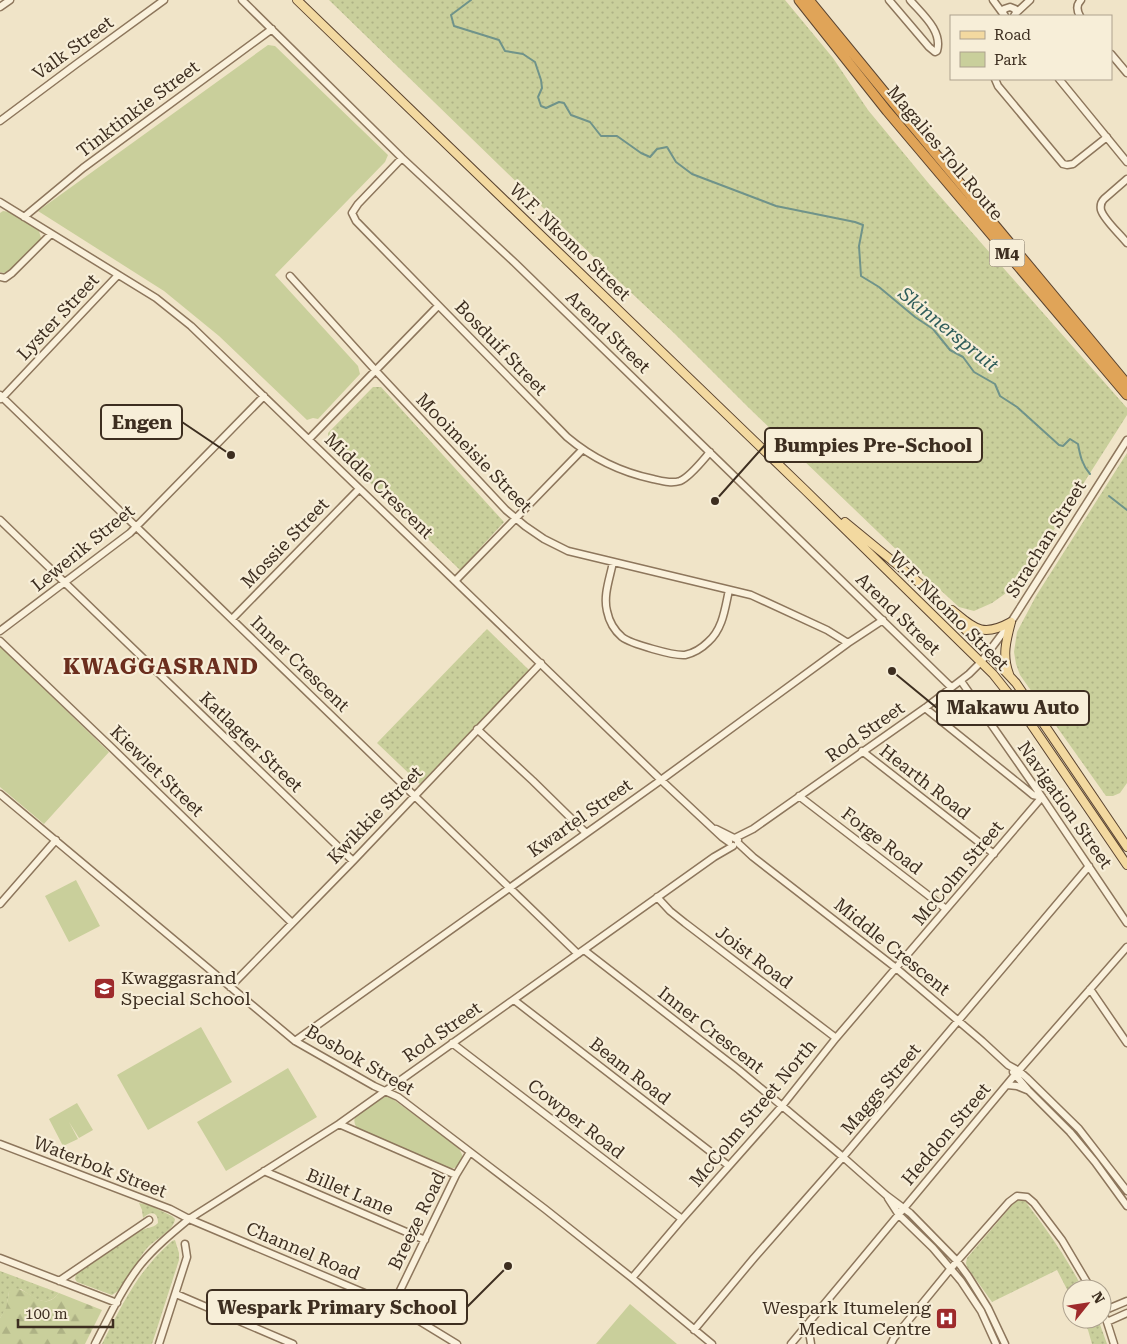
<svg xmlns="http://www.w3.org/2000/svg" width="1127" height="1344" font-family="'Roboto Serif',serif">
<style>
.grass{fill:url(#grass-dots)}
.forest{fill:url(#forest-firs)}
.park{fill:#c9cf9b}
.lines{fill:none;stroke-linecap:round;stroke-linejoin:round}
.stream{stroke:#6f938a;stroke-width:2}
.minor-casing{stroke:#8d765c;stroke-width:9}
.major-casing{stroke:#5b4430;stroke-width:10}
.highway-casing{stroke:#5b4430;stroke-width:11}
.minor{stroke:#faf1dc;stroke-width:6}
.major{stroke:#f3d9a0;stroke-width:8}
.highway{stroke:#e0a458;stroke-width:9}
.labels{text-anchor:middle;stroke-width:4.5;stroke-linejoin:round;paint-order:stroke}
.shield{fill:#f7eed8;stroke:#756857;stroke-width:1}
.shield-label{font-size:16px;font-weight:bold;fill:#3d2e20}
.street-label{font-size:18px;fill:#3d2e20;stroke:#f7eed8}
.poi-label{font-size:18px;fill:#3d2e20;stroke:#f7eed8;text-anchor:start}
.water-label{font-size:19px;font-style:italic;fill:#2f5d5a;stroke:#f7eed8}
.district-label{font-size:22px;font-weight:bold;letter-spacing:1px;fill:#6b2e1e;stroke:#f7eed8}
.leader{fill:none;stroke:#3d2e20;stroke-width:2}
.callout-dot{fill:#3d2e20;stroke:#f7eed8;stroke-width:2}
.callout{fill:#f7eed8;stroke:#3d2e20;stroke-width:2}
.callout-label{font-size:19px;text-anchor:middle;font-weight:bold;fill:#3d2e20}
</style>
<defs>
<pattern id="grass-dots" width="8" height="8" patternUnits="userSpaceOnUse" patternTransform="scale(1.25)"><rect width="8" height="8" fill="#c9cf9b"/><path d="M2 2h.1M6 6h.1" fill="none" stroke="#aeb285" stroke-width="1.8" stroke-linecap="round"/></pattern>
<pattern id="forest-firs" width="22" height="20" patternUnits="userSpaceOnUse" patternTransform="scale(1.25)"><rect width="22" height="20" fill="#c9cf9b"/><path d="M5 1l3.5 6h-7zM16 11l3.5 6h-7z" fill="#aeb285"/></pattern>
</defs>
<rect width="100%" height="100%" fill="#f0e4c8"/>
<path class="grass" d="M329 0H785L833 58 868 110 930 185 1127 408V415L1043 547 1016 586 992 603 974 611 959 607 903 556 749 408 674 333 605 268Z
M373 387H381L504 522 460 570 328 442V433Z
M1127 453V783L1120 793 1113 796H1106L1020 675 1016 664 1014 652 1017 632 1036 596Z
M487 629 530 671 420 784 377 743Z
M1018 1200 1025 1201 1028 1205C1049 1232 1067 1259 1083 1289H1072V1299L1057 1270 992 1302 967 1267 966 1263 967 1258 1014 1203Z
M139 1203 149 1205 172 1216 175 1219C174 1230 156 1239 148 1247 135 1261 130 1285 112 1295L77 1282 75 1279 76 1274 140 1231C147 1227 152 1229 158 1223 158 1211 150 1211 143 1218L142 1210Z
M175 1240 179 1253V1260L152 1344H102C123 1303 137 1272 172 1241Z
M0 1271 59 1293C46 1309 34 1298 21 1289L9 1292 6 1309 0 1318Z
M1082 1319H1098L1107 1344H1092L1088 1330Z"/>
<path class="forest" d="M15 1288C32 1291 43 1313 59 1293L102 1310 85 1344H0V1318L6 1308 9 1292Z"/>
<path class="park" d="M268 45 275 46 388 155 385 162 275 275 358 366 360 374 318 419 313 418 307 420 219 336 164 291 38 211Z
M3 211 10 212 39 231 41 238 40 241C33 247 11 272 4 273 3 273 1 272 0 272V213Z
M0 646 109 752 44 824 0 787Z
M76 880 100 926 69 942 45 896Z
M201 1027 232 1082 148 1130 117 1075Z
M288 1068 317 1117 226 1171 197 1122Z
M385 1096 390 1097 457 1146C467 1159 464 1167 448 1169L359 1131C356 1126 353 1123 355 1117Z
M77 1103 93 1130 79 1138 69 1122 78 1139 63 1146 49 1119Z
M630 1304 677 1344H596Z"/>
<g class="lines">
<path class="stream" d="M471 0 451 15 454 26 499 40 505 51 523 54 535 62 541 80 542 88 538 97 541 106 546 108 559 102 564 103 571 115 590 122 601 136H617L641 153 650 157 657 149 667 147 676 162 692 174 776 206 855 222 863 225 859 246 861 276 879 287 915 317 933 329 950 350 963 357 974 372 995 384 1000 396 1017 407 1059 445 1063 446 1070 439 1078 444C1080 455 1082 465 1090 474
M1109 496 1127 510"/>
<defs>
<path id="minor" d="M242 0 402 158 515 263 951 687
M889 0 929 47 935 52 937 51C943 31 922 14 910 0
M993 0 1004 15
M0 7 10 0
M1016 13 1030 0
M1005 16 1003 13 1004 9 1010 7 1015 9 1016 13 1014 16
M1080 16C1077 11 1076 5 1081 0
M1111 54 1127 73
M995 79 998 86 1063 164 1067 165 1073 164 1107 137
M1059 79 1127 162
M0 121 75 65 164 0
M402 158 358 204 352 213 356 221 567 437C593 459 620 472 653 479 662 481 671 484 680 481 690 477 703 460 710 452
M1127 179 1104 199C1101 202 1100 205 1101 210 1104 220 1120 234 1127 243
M0 202 156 298 191 326 661 780 722 837 729 842
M24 217 83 168 272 29
M290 276 376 371 506 510 525 526 544 539 568 551 751 595 827 630 848 643
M0 277 5 278 12 273 51 234
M0 395 578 954
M1 399 118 275
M309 439 438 306
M0 520 353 861
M613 562C610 578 603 595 607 611 609 621 615 631 622 637 631 644 674 656 685 655 694 653 702 648 708 642 723 629 725 608 729 590
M455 581 582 450
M232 619 359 489
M0 631 130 533 264 396
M0 641 112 748 292 923
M961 681 1042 797 1127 923
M477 729 533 781 585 832
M862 751 994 854
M0 794 295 1041 374 1086 398 1097 545 1209 632 1278 712 1344
M799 796 946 909
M716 829 738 840
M735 838 753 829 925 708 969 674 981 662 1011 622 1127 440
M738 843 753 857 896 968 982 1041 1008 1065 1019 1071 1027 1078 1079 1129 1127 1191
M657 897 670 911 685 923 836 1038
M0 904 56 840
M584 950 739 1070 843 1157 886 1195 910 1213 957 1261 968 1276 988 1308 1005 1344
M230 987 353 861 541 663
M1090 989 1127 1043
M514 1000 729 1166
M295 1041 661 780 848 643 883 620
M452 1043 682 1219
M1013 1072 1028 1090 1070 1132 1095 1162 1127 1206
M1007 1085 1017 1086 1027 1090
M339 1124 456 1175
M0 1144 170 1209 189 1219 393 1305 457 1344
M264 1171 425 1240
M888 1198 899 1215 933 1248 961 1281 981 1311 996 1344
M0 1258 117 1303
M632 1278 682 1219 782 1106 836 1038 1042 797 1033 795 1027 790 925 708
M59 1281 149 1220
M176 1294 293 1344
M393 1305 456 1175 470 1152
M1102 1310 1107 1322 1114 1344
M1103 1311 1127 1301
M1107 1322 1127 1313
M808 1325 811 1344
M694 1330 754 1258 843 1157 1089 866
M95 1344C109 1317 122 1288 141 1264 155 1247 172 1233 189 1219L339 1124 714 857 733 846
M159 1344 187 1257 185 1244
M791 1344 1014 1076 1127 947
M891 1344 894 1338 957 1261 1009 1202 1017 1196 1027 1197 1034 1203 1062 1240 1091 1289"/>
<path id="major" d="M297 0 804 489 993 674 1020 708 1127 865
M845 522 923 586 988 653 1016 683 1127 847
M952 610C974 628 982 638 1011 622
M1009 674C1002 656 1006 641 1011 622"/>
<path id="highway" d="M799 0 887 111 1127 395
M809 0 895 105 1127 384"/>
</defs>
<use href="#minor" class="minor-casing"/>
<use href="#major" class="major-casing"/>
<use href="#highway" class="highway-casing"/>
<use href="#minor" class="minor"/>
<use href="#major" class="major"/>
<use href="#highway" class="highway"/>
</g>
<defs>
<symbol id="school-square" viewBox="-11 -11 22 22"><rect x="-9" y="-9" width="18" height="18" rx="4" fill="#9e2a2b" stroke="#f7eed8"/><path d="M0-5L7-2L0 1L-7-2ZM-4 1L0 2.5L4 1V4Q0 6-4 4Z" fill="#fff"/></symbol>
<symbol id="hospital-square" viewBox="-11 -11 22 22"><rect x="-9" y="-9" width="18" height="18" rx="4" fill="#9e2a2b" stroke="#f7eed8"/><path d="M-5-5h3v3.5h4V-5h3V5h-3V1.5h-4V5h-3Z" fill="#fff"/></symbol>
</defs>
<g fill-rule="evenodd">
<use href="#school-square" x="92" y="976" width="25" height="25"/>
<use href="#hospital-square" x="934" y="1306" width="25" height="25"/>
</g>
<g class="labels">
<rect class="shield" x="989.5" y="239.5" width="35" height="27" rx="4"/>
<g class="shield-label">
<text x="1007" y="259">M4</text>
</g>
<g class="street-label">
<text transform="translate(73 48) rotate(-36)" y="6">Valk Street</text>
<text transform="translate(138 109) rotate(-37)" y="6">Tinktinkie Street</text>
<text transform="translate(945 153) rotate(50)" y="6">Magalies Toll Route</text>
<text transform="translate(570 242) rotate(44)" y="6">W.F. Nkomo Street</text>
<text transform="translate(58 317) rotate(-47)" y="6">Lyster Street</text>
<text transform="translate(608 332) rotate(44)" y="6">Arend Street</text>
<text transform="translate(501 348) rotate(46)" y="6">Bosduif Street</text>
<text transform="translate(474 453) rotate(46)" y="6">Mooimeisie Street</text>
<text transform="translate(379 486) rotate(44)" y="6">Middle Crescent</text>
<text transform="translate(1046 539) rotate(-58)" y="6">Strachan Street</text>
<text transform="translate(285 543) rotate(-46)" y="6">Mossie Street</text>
<text transform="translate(83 548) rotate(-39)" y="6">Lewerik Street</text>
<text transform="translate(949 611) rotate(45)" y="6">W.F. Nkomo Street</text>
<text transform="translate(898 614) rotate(44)" y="6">Arend Street</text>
<text transform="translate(300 664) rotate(44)" y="6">Inner Crescent</text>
<text transform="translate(865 732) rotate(-35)" y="6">Rod Street</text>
<text transform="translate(251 742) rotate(44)" y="6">Katlagter Street</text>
<text transform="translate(157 771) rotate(44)" y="6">Kiewiet Street</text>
<text transform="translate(925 782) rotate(38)" y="6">Hearth Road</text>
<text transform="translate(1065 805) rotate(55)" y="6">Navigation Street</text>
<text transform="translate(375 815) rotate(-46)" y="6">Kwikkie Street</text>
<text transform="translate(580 818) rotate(-35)" y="6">Kwartel Street</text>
<text transform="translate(882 841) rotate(38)" y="6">Forge Road</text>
<text transform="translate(958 873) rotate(-50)" y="6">McColm Street</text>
<text transform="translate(892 947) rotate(39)" y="6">Middle Crescent</text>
<text transform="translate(754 957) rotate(37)" y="6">Joist Road</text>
<text transform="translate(711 1030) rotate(38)" y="6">Inner Crescent</text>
<text transform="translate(442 1032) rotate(-35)" y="6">Rod Street</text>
<text transform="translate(360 1060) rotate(30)" y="6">Bosbok Street</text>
<text transform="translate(630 1071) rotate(38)" y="6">Beam Road</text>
<text transform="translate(881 1089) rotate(-50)" y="6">Maggs Street</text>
<text transform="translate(753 1113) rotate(-50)" y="6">McColm Street North</text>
<text transform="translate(576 1119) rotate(38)" y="6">Cowper Road</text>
<text transform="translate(946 1134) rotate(-50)" y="6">Heddon Street</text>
<text transform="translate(100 1167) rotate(21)" y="6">Waterbok Street</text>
<text transform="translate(350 1192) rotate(23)" y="6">Billet Lane</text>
<text transform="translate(417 1221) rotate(-64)" y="6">Breeze Road</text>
<text transform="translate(303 1251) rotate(23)" y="6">Channel Road</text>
</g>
<g class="poi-label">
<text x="121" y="984">Kwaggasrand<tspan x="121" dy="21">Special School</tspan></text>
<text x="931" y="1314" text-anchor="end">Wespark Itumeleng<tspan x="931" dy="21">Medical Centre</tspan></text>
</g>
<g class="water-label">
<text transform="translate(949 329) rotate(39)" y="7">Skinnerspruit</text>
</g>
<g class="district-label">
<text x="161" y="674">KWAGGASRAND</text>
</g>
</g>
<path class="leader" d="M231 455L182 422M715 501L765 445M892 671L937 708M508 1266L467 1307"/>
<g class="callout-dot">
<circle cx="231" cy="455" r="5"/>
<circle cx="715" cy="501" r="5"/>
<circle cx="892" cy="671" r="5"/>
<circle cx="508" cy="1266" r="5"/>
</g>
<g class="callout">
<rect x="101" y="405" width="81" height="34" rx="5"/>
<rect x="765" y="428" width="217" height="34" rx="5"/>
<rect x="937" y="691" width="152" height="34" rx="5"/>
<rect x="207" y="1290" width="260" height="34" rx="5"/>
</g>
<g class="callout-label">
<text x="142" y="429">Engen</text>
<text x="873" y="452">Bumpies Pre-School</text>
<text x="1013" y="714">Makawu Auto</text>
<text x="337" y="1314">Wespark Primary School</text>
</g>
<rect x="950" y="15" width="162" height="65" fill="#f7eed8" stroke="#ada18e"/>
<rect x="960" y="31" width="25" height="8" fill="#f3d9a0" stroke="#ada18e"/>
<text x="994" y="40" font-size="15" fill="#3d2e20">Road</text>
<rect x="960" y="52" width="25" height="15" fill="#c9cf9b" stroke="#ada18e"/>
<text x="994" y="65" font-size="15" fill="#3d2e20">Park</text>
<g transform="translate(1087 1304) rotate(60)"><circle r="24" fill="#f7eed8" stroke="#ada18e"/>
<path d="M0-4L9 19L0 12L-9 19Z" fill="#9e2a2b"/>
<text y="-8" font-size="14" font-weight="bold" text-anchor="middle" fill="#3d2e20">N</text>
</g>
<path d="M18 1319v8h95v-8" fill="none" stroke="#3d2e20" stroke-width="2.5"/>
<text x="25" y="1319" font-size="15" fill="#3d2e20" stroke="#f7eed8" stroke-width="4" paint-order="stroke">100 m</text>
</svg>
